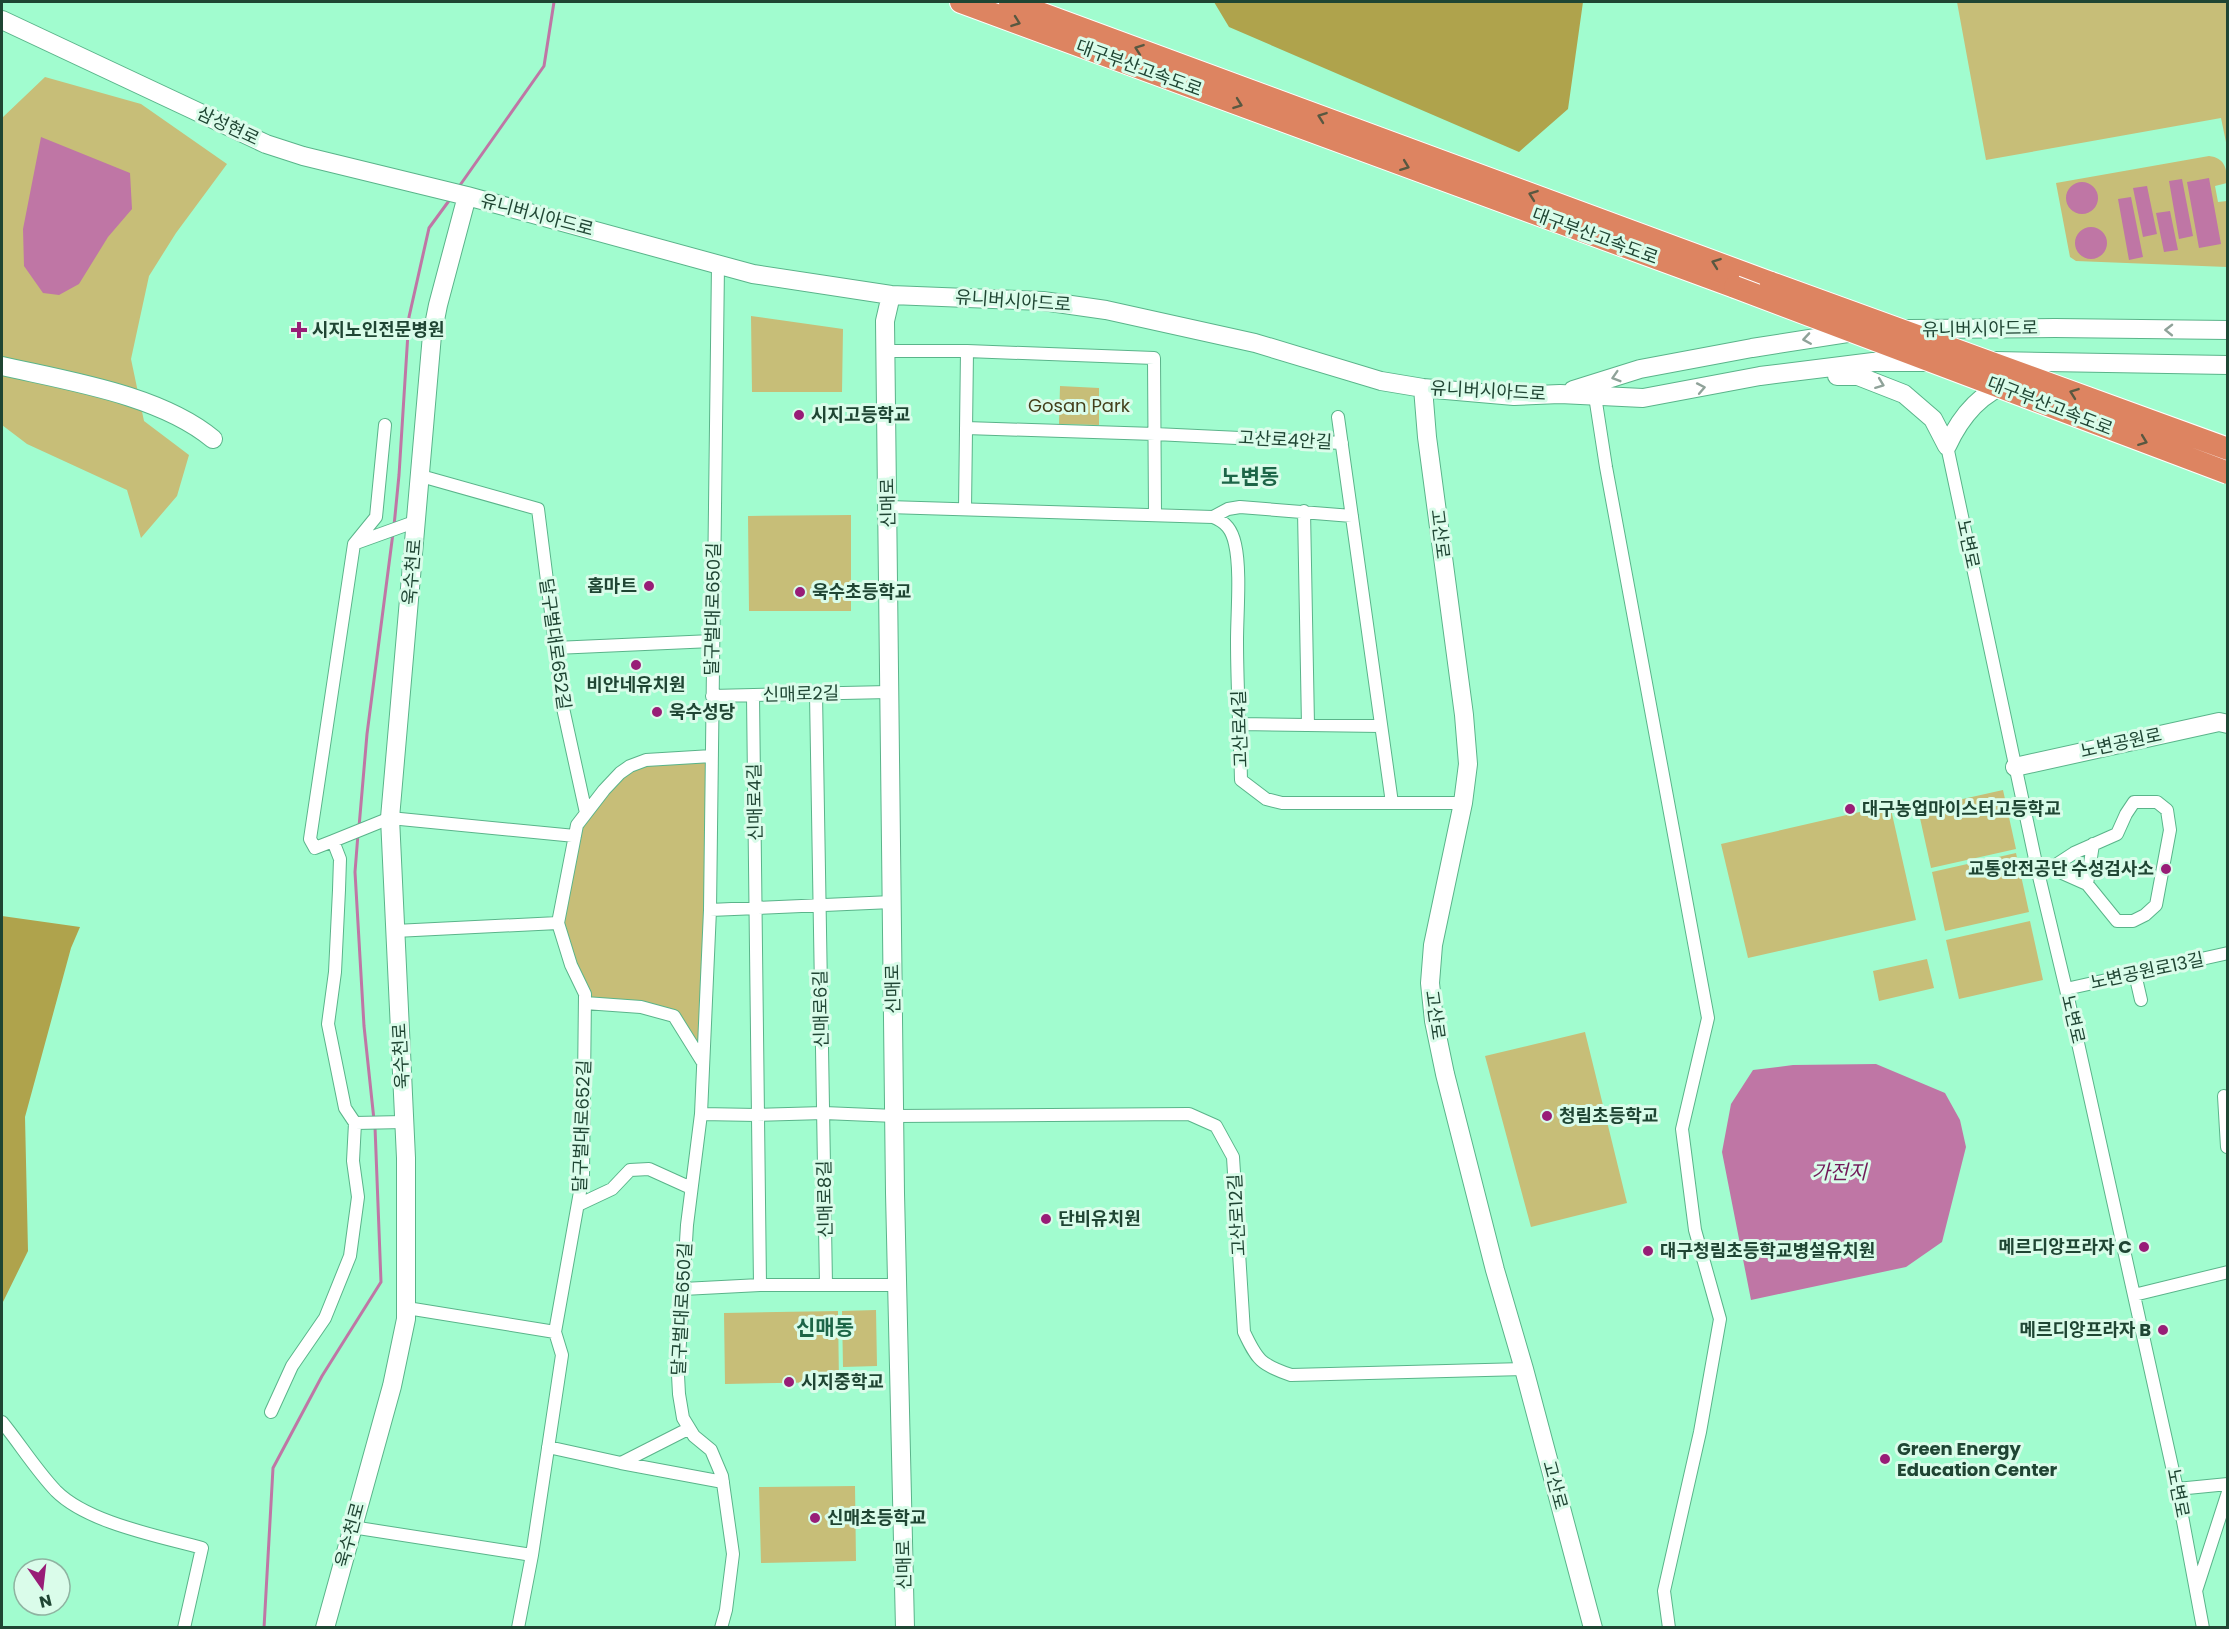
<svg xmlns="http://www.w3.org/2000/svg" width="2229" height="1629" font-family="Poppins,'Noto Sans KR',sans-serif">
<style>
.green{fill:#c7be78}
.forest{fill:#afa34c}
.water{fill:#bf76a5}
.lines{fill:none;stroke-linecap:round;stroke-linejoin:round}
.stream{stroke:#bf76a5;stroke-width:3}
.street-casing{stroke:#5ab48a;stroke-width:14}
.secondary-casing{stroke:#5ab48a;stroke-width:20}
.highway-casing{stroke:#fff;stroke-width:24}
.street{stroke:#fff;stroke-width:12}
.secondary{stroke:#fff;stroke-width:18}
.highway{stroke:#dd8461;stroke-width:22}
.highway-bridge-casing{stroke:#fff;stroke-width:24;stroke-linecap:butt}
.highway-bridge{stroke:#dd8461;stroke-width:22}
.oneway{stroke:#585841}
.oneway2{stroke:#8fa299}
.poi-dot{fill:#981d77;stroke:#dafcea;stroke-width:2}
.labels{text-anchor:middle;stroke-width:6;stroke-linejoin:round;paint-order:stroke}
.street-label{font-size:18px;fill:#1f4533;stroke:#dafcea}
.poi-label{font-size:18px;font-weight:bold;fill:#1f4533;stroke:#dafcea;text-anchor:start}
.park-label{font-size:18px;fill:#443f1a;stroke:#dafcea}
.water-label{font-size:20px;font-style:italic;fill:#711958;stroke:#dafcea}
.quarter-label{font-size:21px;font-weight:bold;fill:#1c6547;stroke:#dafcea}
</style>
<rect width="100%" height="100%" fill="#a1fccf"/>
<path class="green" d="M1957 2H2227V147L2221 118 1986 160Z
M45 77 141 104 227 164 176 233 149 276 131 359 144 421 189 455 177 496 141 538 127 490 27 444 2 425V118Z
M2209 156C2225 158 2227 168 2227 183L2215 186 2218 202 2227 201V267L2076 261 2070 257 2056 183Z
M751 316 843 329 842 392H752Z
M1060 386 1099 388V425L1059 424Z
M851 515V611H749L748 516Z
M712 756 703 1052 674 1016 590 1003 558 923 577 825 630 766Z
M2003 790 2016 849 1931 868 1918 809Z
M1890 805 1916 920 1748 958 1721 844Z
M2016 853 2029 912 1945 931 1932 872Z
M2030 921 2043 980 1959 999 1946 940Z
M1927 959 1934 988 1879 1001 1873 971Z
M1585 1032 1627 1203 1531 1227 1485 1056Z
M876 1310 877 1366 843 1367 842 1311Z
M838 1311 839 1382 725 1384 724 1313Z
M855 1486 856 1561 761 1563 759 1487Z"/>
<path class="forest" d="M1214 2H1583L1568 109 1519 152 1229 27Z
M2 916 80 927 71 948 25 1117 28 1251 2 1304Z"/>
<path class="water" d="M41 137 130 173 132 209 108 237 79 284 59 295 43 293 24 266 23 229Z
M2209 178 2221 244 2199 248 2187 182Z
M2182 179 2193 236 2179 239 2169 181Z
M2066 198a16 16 0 1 1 32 0a16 16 0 1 1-32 0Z
M2147 186 2157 234 2143 237 2133 188Z
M2131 197 2143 257 2129 260 2118 199Z
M2170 211 2178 250 2164 252 2156 213Z
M2075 243a16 16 0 1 1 32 0a16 16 0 1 1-32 0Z
M1876 1064 1945 1093 1960 1120 1966 1147 1942 1242 1906 1267 1751 1300 1722 1152 1731 1104 1753 1070 1793 1065Z"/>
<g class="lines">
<path class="stream" d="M458 188 544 66 554 2
M394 526 399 475 409 317 429 228 451 198
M359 827 367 734 393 533
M358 834 355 872 364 1026 374 1120
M264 1628 273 1468 322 1376 381 1282 375 1127"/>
<defs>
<path id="street" d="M718 265 710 910 701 1114 687 1225 678 1375 679 1394 683 1418 694 1436 711 1450 722 1476 733 1554 726 1610 721 1628
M885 351H967L1154 358 1155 514
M1595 396 1606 467 1708 1018 1682 1129 1695 1230 1720 1319 1700 1432 1664 1591 1669 1628
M1338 417 1392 803
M966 428 1155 434 1342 443
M1947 446 2037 868 2066 989 2177 1489 2203 1628
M421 476 538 509 563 708 586 813
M888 507 1213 517C1226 522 1232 530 1235 544 1241 570 1237 613 1237 641 1237 687 1240 734 1241 780L1266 799 1282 803H1463
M965 509 967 351
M1304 511 1308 725
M1213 517 1228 509 1240 507 1352 516
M356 543 417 521
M555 648 712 641
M816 694 826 1285
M712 696 889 692
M753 696 760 1285
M1240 724 1381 726
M333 841 390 818 575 836
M2037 868H2051L2087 884 2117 921H2133L2145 915 2156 905 2170 830 2167 810 2157 802H2134L2126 814 2117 834 2074 853 2051 868
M2087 884 2093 844
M710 910 892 902
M395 931 558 923
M2135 974 2141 1000
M2066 989 2228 953
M585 1003 641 1007 674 1016 702 1061
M2224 1096 2227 1147
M701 1114 757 1115 824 1113 895 1116 1189 1114 1216 1126 1233 1157 1244 1332C1257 1360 1261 1365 1291 1375L1524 1369
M355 1123 404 1122
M578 1205 612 1189 630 1170 649 1169 691 1188
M683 1289 760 1285H897
M2134 1295 2228 1272
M407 1308 555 1332 583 1175 585 994 571 965 558 923 577 825 604 790 620 773 630 766 646 760 712 756
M271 1412 292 1366 325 1318 350 1256 358 1197 353 1161 355 1123 345 1108 328 1024 335 972 339 890 340 859 333 841 315 848 310 839 354 544 376 517 385 425
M2 1422C20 1444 36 1470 56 1491 88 1523 159 1536 202 1548L184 1628
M548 1447 621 1463 688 1429
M621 1463 723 1482
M2177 1489 2228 1484
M352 1527 532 1555
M2196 1591 2228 1492
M518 1628 532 1555 562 1355 555 1332"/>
<path id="secondary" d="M2 20 266 144 303 156 467 196 753 274 891 295 1043 301 1106 310 1255 343 1381 381 1423 388 1514 396 1560 394 1643 398 1760 376 1873 362H1926
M891 295 885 321 895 1193 905 1628
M1909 329 2055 328 2228 330
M1995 361 2228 365
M2 366C68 381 160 395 213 439
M1837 376H1858L1904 394 1933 419 1947 446C1960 418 1979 393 2010 383
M1423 388 1427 437 1464 715 1468 764 1463 803 1433 945 1430 983 1434 1021 1445 1074 1495 1270 1524 1369 1593 1628
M1573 390 1640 369 1752 348 1854 332
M2015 767 2219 722 2228 724
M325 1628 392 1386 406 1319V1158L390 818 432 335 438 305 467 196"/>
<path id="highway" d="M961 2 1735 287
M1010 2 1771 283"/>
</defs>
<use href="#street" class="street-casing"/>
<use href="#secondary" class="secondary-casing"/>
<use href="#highway" class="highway-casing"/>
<use href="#street" class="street"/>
<use href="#secondary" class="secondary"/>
<use href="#highway" class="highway"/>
<defs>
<path id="highway-bridge" d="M1771 283 2228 449
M1735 287 2228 473"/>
</defs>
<use href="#highway-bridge" class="highway-bridge-casing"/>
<use href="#highway-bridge" class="highway-bridge"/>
</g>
<defs><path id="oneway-chevron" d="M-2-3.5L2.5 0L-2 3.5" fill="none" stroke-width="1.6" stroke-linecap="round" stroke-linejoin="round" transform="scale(1.5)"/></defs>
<g class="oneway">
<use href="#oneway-chevron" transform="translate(1016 22) rotate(20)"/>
<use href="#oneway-chevron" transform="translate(1139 49) rotate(-160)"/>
<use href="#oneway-chevron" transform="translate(1238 104) rotate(20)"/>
<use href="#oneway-chevron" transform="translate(1322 117) rotate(-160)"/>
<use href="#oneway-chevron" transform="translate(1405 166) rotate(21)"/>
<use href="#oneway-chevron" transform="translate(1533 195) rotate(-160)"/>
<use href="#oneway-chevron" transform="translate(1716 263) rotate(-160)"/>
<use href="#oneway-chevron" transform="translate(2074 393) rotate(-160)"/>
<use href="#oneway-chevron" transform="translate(2143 441) rotate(21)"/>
</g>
<g class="oneway2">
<use href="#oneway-chevron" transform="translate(2169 330) rotate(-179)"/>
<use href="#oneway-chevron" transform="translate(1807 339) rotate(171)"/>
<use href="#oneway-chevron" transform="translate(1616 377) rotate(163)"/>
<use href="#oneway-chevron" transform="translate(1880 384) rotate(21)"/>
<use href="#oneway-chevron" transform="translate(1701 388) rotate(-11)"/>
</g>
<g class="poi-dot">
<path d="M296 321h6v6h6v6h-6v6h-6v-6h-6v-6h6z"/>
<circle cx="799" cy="415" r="6"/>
<circle cx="649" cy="586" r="6"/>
<circle cx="800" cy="592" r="6"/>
<circle cx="636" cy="665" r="6"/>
<circle cx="657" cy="712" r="6"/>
<circle cx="1850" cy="809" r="6"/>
<circle cx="2166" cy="869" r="6"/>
<circle cx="1547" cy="1116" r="6"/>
<circle cx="1046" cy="1219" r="6"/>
<circle cx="2144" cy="1247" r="6"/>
<circle cx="1648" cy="1251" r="6"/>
<circle cx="2163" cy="1330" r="6"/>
<circle cx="789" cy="1382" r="6"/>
<circle cx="1885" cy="1459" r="6"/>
<circle cx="815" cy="1518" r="6"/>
</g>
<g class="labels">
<g class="street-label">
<text transform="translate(1139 68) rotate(20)" y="6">대구부산고속도로</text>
<text transform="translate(228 126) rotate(25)" y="6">삼성현로</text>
<text transform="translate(537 215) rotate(15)" y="6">유니버시아드로</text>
<text transform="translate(1595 236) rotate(20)" y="6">대구부산고속도로</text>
<text transform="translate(1013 301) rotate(4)" y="6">유니버시아드로</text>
<text transform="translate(1980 329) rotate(-1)" y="6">유니버시아드로</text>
<text transform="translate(1488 391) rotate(3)" y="6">유니버시아드로</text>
<text transform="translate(2050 406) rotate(21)" y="6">대구부산고속도로</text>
<text transform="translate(1285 440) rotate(3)" y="6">고산로4안길</text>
<text transform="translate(888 503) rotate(-91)" y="6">신매로</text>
<text transform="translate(1440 534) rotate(83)" y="6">고산로</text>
<text transform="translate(1968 544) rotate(78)" y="6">노변로</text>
<text transform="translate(412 572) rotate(-85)" y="6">욱수천로</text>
<text transform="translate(713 609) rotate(-89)" y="6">달구벌대로650길</text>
<text transform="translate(555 644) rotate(82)" y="6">달구벌대로652길</text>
<text transform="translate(801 694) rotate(-1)" y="6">신매로2길</text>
<text transform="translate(1240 729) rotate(-92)" y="6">고산로4길</text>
<text transform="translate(2121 743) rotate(-12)" y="6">노변공원로</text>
<text transform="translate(755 802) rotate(-91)" y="6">신매로4길</text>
<text transform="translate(2147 971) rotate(-12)" y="6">노변공원로13길</text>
<text transform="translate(893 989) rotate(-91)" y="6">신매로</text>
<text transform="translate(821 1009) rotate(-91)" y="6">신매로6길</text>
<text transform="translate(1435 1015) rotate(82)" y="6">고산로</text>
<text transform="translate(2073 1019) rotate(77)" y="6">노변로</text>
<text transform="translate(401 1056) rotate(-93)" y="6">욱수천로</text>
<text transform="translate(582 1126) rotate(-88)" y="6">달구벌대로652길</text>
<text transform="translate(825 1199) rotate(-91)" y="6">신매로8길</text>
<text transform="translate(1237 1215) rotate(-93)" y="6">고산로12길</text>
<text transform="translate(682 1309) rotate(-87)" y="6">달구벌대로650길</text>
<text transform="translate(1555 1485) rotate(75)" y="6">고산로</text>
<text transform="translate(2178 1493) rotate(79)" y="6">노변로</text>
<text transform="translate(350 1535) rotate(-75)" y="6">욱수천로</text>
<text transform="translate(904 1565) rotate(-91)" y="6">신매로</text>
</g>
<g class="poi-label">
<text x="312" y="336">시지노인전문병원</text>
<text x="811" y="421">시지고등학교</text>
<text x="637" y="592" text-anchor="end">홈마트</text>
<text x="812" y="598">욱수초등학교</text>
<text x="636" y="691" text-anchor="middle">비안네유치원</text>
<text x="669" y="718">욱수성당</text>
<text x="1862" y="815">대구농업마이스터고등학교</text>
<text x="2154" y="875" text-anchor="end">교통안전공단 수성검사소</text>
<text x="1559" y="1122">청림초등학교</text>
<text x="1058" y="1225">단비유치원</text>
<text x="2132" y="1253" text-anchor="end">메르디앙프라자 C</text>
<text x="1660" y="1257">대구청림초등학교병설유치원</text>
<text x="2151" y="1336" text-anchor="end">메르디앙프라자 B</text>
<text x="801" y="1388">시지중학교</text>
<text x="1897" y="1455">Green Energy<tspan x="1897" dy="21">Education Center</tspan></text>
<text x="827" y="1524">신매초등학교</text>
</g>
<g class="park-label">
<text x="1079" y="412">Gosan Park</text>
</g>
<g class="water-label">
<text x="1839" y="1179">가전지</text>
</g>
<g class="quarter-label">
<text x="1250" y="484">노변동</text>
<text x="825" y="1335">신매동</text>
</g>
</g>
<rect width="2229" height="1629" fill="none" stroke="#1f4533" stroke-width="6"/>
<g transform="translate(42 1587) rotate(166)"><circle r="28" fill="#dafcea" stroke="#8fb3a1" stroke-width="1.5"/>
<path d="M0-4.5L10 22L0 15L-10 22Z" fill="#981d77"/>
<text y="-9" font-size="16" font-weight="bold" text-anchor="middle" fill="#1f4533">N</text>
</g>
</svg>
